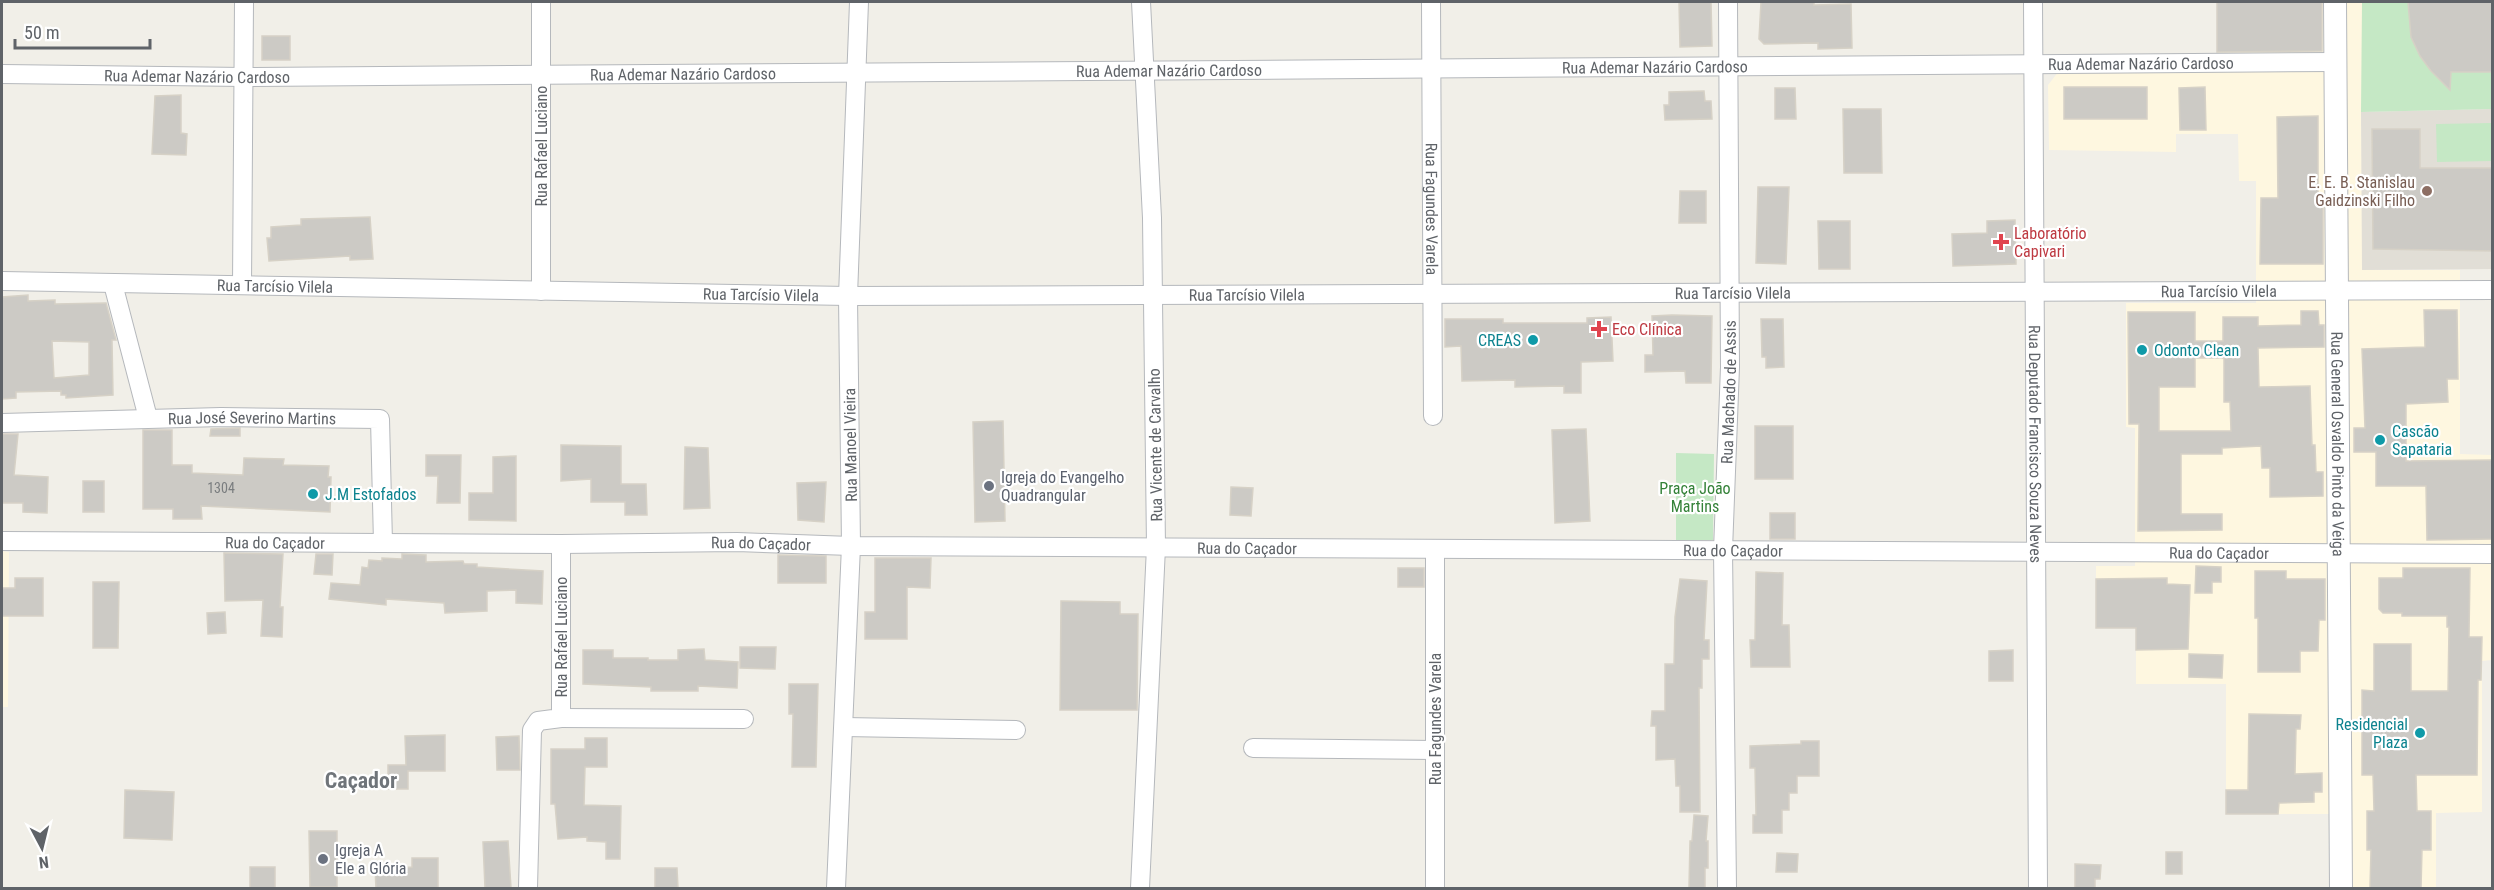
<svg xmlns="http://www.w3.org/2000/svg" width="2494" height="890" font-family="'Roboto Condensed',sans-serif">
<style>
.commercial{fill:#fef7e0}
.education{fill:#e1ded6}
.green{fill:#c5e8c5}
.building{fill:#cccac5;stroke:#d6d1c6;stroke-width:1.5;fill-rule:evenodd}
.lines{fill:none;stroke-linecap:round;stroke-linejoin:round}
.minor-casing{stroke:#b5b8bc;stroke-width:20}
.tertiary-casing{stroke:#b5b8bc;stroke-width:24}
.minor{stroke:#fff;stroke-width:18}
.tertiary{stroke:#fff;stroke-width:22}
.education-dot{fill:#8d6e63;stroke:#fff;stroke-width:2}
.health-dot{fill:#e0444e;stroke:#fff;stroke-width:2}
.culture-dot{fill:#0f9aa8;stroke:#fff;stroke-width:2}
.worship-dot{fill:#6b7280;stroke:#fff;stroke-width:2}
.labels{text-anchor:middle;stroke-width:4.5;stroke-linejoin:round;paint-order:stroke}
.number-label{font-size:14px;fill:#7a7d7f}
.street-label{font-size:16px;fill:#5f6368;stroke:#fff}
.education-label{font-size:16px;fill:#785e54;stroke:#fff;text-anchor:end}
.health-label{font-size:16px;fill:#be3a42;stroke:#fff;text-anchor:start}
.culture-label{font-size:16px;fill:#0d838f;stroke:#fff;text-anchor:start}
.worship-label{font-size:16px;fill:#5b616d;stroke:#fff;text-anchor:start}
.park-label{font-size:16px;fill:#348238;stroke:#fff}
.district-label{font-size:22px;font-weight:bold;fill:#70757a;stroke:#fff}
</style>
<rect width="100%" height="100%" fill="#f1efe8"/>
<path class="commercial" d="M2217 2H2362V270H2460V454L2492 455V660L2482 661V812L2436 813V888H2333V814H2226V684H2136V628H2096V566H2135V428L2126 427V303H2256V181H2239L2238 134H2176V152L2049 150 2048 85 2059 71 2217 70Z
M2 551 9 552 8 707H2Z"/>
<path class="education" d="M2492 109V269L2362 270 2361 112Z"/>
<path class="green" d="M2362 2H2492V109L2361 112Z
M2492 123V161L2437 162 2436 124Z
M1676 453 1714 454 1713 540H1676Z"/>
<path class="building" d="M1679 2H1711L1712 46 1680 47Z
M1761 2H1814V5L1851 4 1852 48 1818 49V43L1764 44 1759 39Z
M2217 2H2322V51L2217 52Z
M2408 2H2493V72H2451L2450 90 2431 71 2420 56 2411 37Z
M262 36H290V60H262Z
M2064 87H2147V119H2064Z
M2205 87 2206 130H2180L2179 88Z
M1775 88H1795L1796 119H1775Z
M1704 91 1705 101H1711L1712 119 1665 120 1664 105H1669V92Z
M181 95V133L187 134 186 155 152 154 155 96Z
M1843 109H1881L1882 173H1844Z
M2318 116V198H2323V264H2260L2261 198H2278L2277 117Z
M2372 129H2420V168H2493V251L2373 249Z
M1758 187H1789L1786 264 1756 263Z
M1680 191H1706V223H1679Z
M370 217 373 259 350 260V256L269 261 267 238H271V227L301 225V219Z
M2015 220 2016 264 1953 266 1952 234 1987 233V221Z
M1818 221H1850V269H1819Z
M28 295V301L55 300V304L106 303 116 340H112L113 395 66 398V395H61V391L16 392V398L2 399V297ZM52 341 89 342V375L54 378Z
M2424 310H2457L2458 379H2447L2448 402 2406 404V461L2493 460V539L2427 540 2426 486H2376V452H2354V428H2365L2362 349 2425 347Z
M2301 311H2318L2319 325H2324V347L2258 348 2259 387 2310 386 2312 445H2315L2316 472H2323V496L2270 497V468H2262L2261 446 2222 448V454H2181V514H2222V530L2138 531 2139 424H2129L2128 312H2195V341H2223V317H2258V326L2301 325ZM2195 358H2224V402H2230L2231 431H2159V387H2195Z
M1672 315 1712 316 1711 383H1686L1685 371 1645 372V355H1653L1652 316Z
M1611 317 1613 361 1581 362V393H1564V386L1515 387V380L1462 381 1461 346 1445 347V319H1503V323H1587V318Z
M1761 319H1783L1784 367 1766 368V357H1762Z
M1003 421 1005 521 975 522 973 422Z
M1755 426H1793V479H1755Z
M240 428V436H210L211 429Z
M1586 429 1590 521 1555 523 1552 430Z
M143 430H172V465H192V473L243 475 244 458 284 459 283 465 329 466 328 477H331L330 512 201 506 202 519H173V509H143Z
M2 434H18L14 475 48 477 47 513 23 512V503H2Z
M561 445 621 446V484H646L647 515H625V502H591V479L561 481Z
M685 447 708 448 710 508 684 509Z
M426 455H461L460 503H437L438 476H426Z
M516 456V521L469 520V493H493V457Z
M83 481H104V512H83Z
M826 482 824 522 798 520 797 483Z
M1231 487 1253 488 1251 516 1230 515Z
M1770 513H1795V539H1770Z
M224 553 283 554 280 607H283L282 637 261 636 263 600 225 601Z
M316 554H333L332 575 314 574Z
M402 554 426 555V562L463 561 464 564H477V567L543 571 542 604 516 603V590L487 591V611L445 613 444 603 386 599V605L329 599 331 583 360 585 362 567 368 568 369 560 382 561V558L402 559Z
M778 555 826 556V583H778Z
M875 558H931L930 588 907 587V639H865V612H875Z
M2196 566 2221 567V582H2212V593H2195Z
M1398 568H1424V587H1398Z
M2403 568H2470L2469 637H2482L2481 680H2478L2477 775H2416L2417 811H2431V850H2422L2421 888H2370L2371 850H2367V811H2374L2373 775H2362V690L2374 691V644H2411V691H2448L2449 627H2447V616H2402V613H2383L2379 609V578H2403Z
M2255 571H2286V579H2325V620H2319L2318 651H2300V672H2258V618H2255Z
M1756 572 1783 573 1782 625H1789L1790 667H1751L1750 640H1755Z
M15 578H43V616H2V588H15Z
M2167 578V584L2190 585 2188 649 2136 650V628H2096V579Z
M1680 579 1707 581 1704 640H1709V659H1702V688H1699L1700 812H1680V786H1676L1675 759 1656 760V726H1651L1652 711H1665V664H1674L1675 617Z
M93 582H119L118 648H93Z
M1061 601 1120 602V614H1138L1137 710H1060Z
M225 612 226 633 208 634 207 613Z
M740 647H776L775 669 740 668Z
M704 649 705 660 738 662 737 688 698 686V691H651V687L583 684V650H613V658H648V660H678V650Z
M2013 650V681H1989V651Z
M2189 654 2223 655 2222 678 2189 677Z
M789 684H818L816 767H792L793 714H789Z
M2249 714 2301 715 2300 729H2296L2295 774 2322 773V792H2314V802L2279 803 2278 814H2226V790H2248Z
M445 735V771H408V789H388V765H406L405 736Z
M519 736 520 770H497L496 737Z
M585 738H607V767H585L584 805 621 806 620 859H606V842L587 841V837L558 839 555 804H551V749H585Z
M1801 741H1819V776H1797V793H1789V810H1782V833H1753V815H1756L1755 768H1750V746L1801 744Z
M125 790 174 792 172 840 124 838Z
M1694 815 1708 816 1706 841H1708V868H1705V888H1689L1690 841H1692Z
M309 831H337V887H310Z
M508 841 511 888H485L483 842Z
M2166 852H2182V874H2166Z
M1777 853 1798 854 1797 872H1776Z
M412 858H438V888H376L375 869 412 867Z
M2075 864 2101 865 2100 879H2095V888H2075Z
M250 867H275V888H250Z
M655 868H677L678 888H655Z"/>
<g class="lines">
<defs>
<g id="minor">
<path id="s1" d="M1431 2 1433 416"/>
<path id="s2" d="M2033 2 2038 888"/>
<path id="s3" d="M2 74 244 77 2336 62"/>
<path id="s4" d="M2 281 848 296 2492 290"/>
<path d="M113 284 148 418"/>
<path d="M242 285 244 2"/>
<path d="M541 291V2"/>
<path id="s5" d="M2 423 221 417 380 419 383 543"/>
<path id="s6" d="M2 541 561 544 737 542 851 546 2492 554"/>
<path d="M561 718 744 719"/>
<path d="M844 727 1016 730"/>
<path d="M1253 748 1435 750"/>
<path d="M528 888 532 730 538 721 561 718V544"/>
<path d="M836 888 851 546 848 296 859 2"/>
<path d="M1140 888 1156 547 1152 218 1141 2"/>
<path d="M1435 888V549"/>
<path id="s7" d="M1727 888 1723 550 1730 367 1728 2"/>
</g>
<g id="tertiary">
<path id="s8" d="M2335 2 2341 888"/>
</g>
</defs>
<use href="#minor" class="minor-casing"/>
<use href="#tertiary" class="tertiary-casing"/>
<use href="#minor" class="minor"/>
<use href="#tertiary" class="tertiary"/>
</g>
<circle class="education-dot" cx="2427" cy="191" r="6"/>
<g class="health-dot">
<path d="M1998 233h6v6h6v6h-6v6h-6v-6h-6v-6h6z"/>
<path d="M1596 320h6v6h6v6h-6v6h-6v-6h-6v-6h6z"/>
</g>
<g class="culture-dot">
<circle cx="1533" cy="340" r="6"/>
<circle cx="2142" cy="350" r="6"/>
<circle cx="2380" cy="440" r="6"/>
<circle cx="313" cy="494" r="6"/>
<circle cx="2420" cy="733" r="6"/>
</g>
<g class="worship-dot">
<circle cx="989" cy="486" r="6"/>
<circle cx="323" cy="859" r="6"/>
</g>
<g class="labels">
<g class="number-label">
<text x="221" y="493">1304</text>
</g>
<g class="street-label">
<text dy="6" stroke="none"><textPath href="#s3" startOffset="2139">Rua Ademar Nazário Cardoso</textPath></text>
<text dy="6" stroke="none"><textPath href="#s3" startOffset="1653">Rua Ademar Nazário Cardoso</textPath></text>
<text dy="6" stroke="none"><textPath href="#s3" startOffset="1167">Rua Ademar Nazário Cardoso</textPath></text>
<text dy="6" stroke="none"><textPath href="#s3" startOffset="681">Rua Ademar Nazário Cardoso</textPath></text>
<text dy="6" stroke="none"><textPath href="#s3" startOffset="195">Rua Ademar Nazário Cardoso</textPath></text>
<text transform="translate(541 146) rotate(-90)" y="6">Rua Rafael Luciano</text>
<text dy="6" stroke="none"><textPath href="#s1" startOffset="207">Rua Fagundes Varela</textPath></text>
<text dy="6" stroke="none"><textPath href="#s4" startOffset="273">Rua Tarcísio Vilela</textPath></text>
<text dy="6" stroke="none"><textPath href="#s4" startOffset="2217">Rua Tarcísio Vilela</textPath></text>
<text dy="6" stroke="none"><textPath href="#s4" startOffset="1731">Rua Tarcísio Vilela</textPath></text>
<text dy="6" stroke="none"><textPath href="#s4" startOffset="759">Rua Tarcísio Vilela</textPath></text>
<text dy="6" stroke="none"><textPath href="#s4" startOffset="1245">Rua Tarcísio Vilela</textPath></text>
<text dy="6" stroke="none"><textPath href="#s7" startOffset="496">Rua Machado de Assis</textPath></text>
<text dy="6" stroke="none"><textPath href="#s5" startOffset="250">Rua José Severino Martins</textPath></text>
<text transform="translate(850 445) rotate(-91)" y="6">Rua Manoel Vieira</text>
<text transform="translate(1155 445) rotate(-91)" y="6">Rua Vicente de Carvalho</text>
<text dy="6" stroke="none"><textPath href="#s2" startOffset="442">Rua Deputado Francisco Souza Neves</textPath></text>
<text dy="6" stroke="none"><textPath href="#s8" startOffset="442">Rua General Osvaldo Pinto da Veiga</textPath></text>
<text dy="6" stroke="none"><textPath href="#s6" startOffset="273">Rua do Caçador</textPath></text>
<text dy="6" stroke="none"><textPath href="#s6" startOffset="759">Rua do Caçador</textPath></text>
<text dy="6" stroke="none"><textPath href="#s6" startOffset="1245">Rua do Caçador</textPath></text>
<text dy="6" stroke="none"><textPath href="#s6" startOffset="1731">Rua do Caçador</textPath></text>
<text dy="6" stroke="none"><textPath href="#s6" startOffset="2217">Rua do Caçador</textPath></text>
<text transform="translate(561 637) rotate(-90)" y="6">Rua Rafael Luciano</text>
<text transform="translate(1435 719) rotate(-90)" y="6">Rua Fagundes Varela</text>
</g>
<g class="education-label">
<text x="2415" y="188">E. E. B. Stanislau<tspan x="2415" dy="18">Gaidzinski Filho</tspan></text>
</g>
<g class="health-label">
<text x="2014" y="239">Laboratório<tspan x="2014" dy="18">Capivari</tspan></text>
<text x="1612" y="335">Eco Clínica</text>
</g>
<g class="culture-label">
<text x="1521" y="346" text-anchor="end">CREAS</text>
<text x="2154" y="356">Odonto Clean</text>
<text x="2392" y="437">Cascão<tspan x="2392" dy="18">Sapataria</tspan></text>
<text x="325" y="500">J.M Estofados</text>
<text x="2408" y="730" text-anchor="end">Residencial<tspan x="2408" dy="18">Plaza</tspan></text>
</g>
<g class="worship-label">
<text x="1001" y="483">Igreja do Evangelho<tspan x="1001" dy="18">Quadrangular</tspan></text>
<text x="335" y="856">Igreja A<tspan x="335" dy="18">Ele a Glória</tspan></text>
</g>
<g class="park-label">
<text x="1695" y="494">Praça João<tspan x="1695" dy="18">Martins</tspan></text>
</g>
<g class="district-label">
<text x="361" y="788">Caçador</text>
</g>
</g>
<rect width="2494" height="890" fill="none" stroke="#5f6368" stroke-width="6"/>
<g transform="translate(42 848) rotate(173)" stroke="#ffffff" stroke-width="4.5" paint-order="stroke">
<path d="M0-4.5L10 22L0 15L-10 22Z" fill="#5f6368"/>
<text y="-9" font-size="16" font-weight="bold" text-anchor="middle" fill="#5f6368">N</text>
</g>
<path d="M15 39v9h135v-9" fill="none" stroke="#5f6368" stroke-width="3"/>
<text x="24" y="39" font-size="18" fill="#5f6368" stroke="#ffffff" stroke-width="4.5" paint-order="stroke">50 m</text>
</svg>
